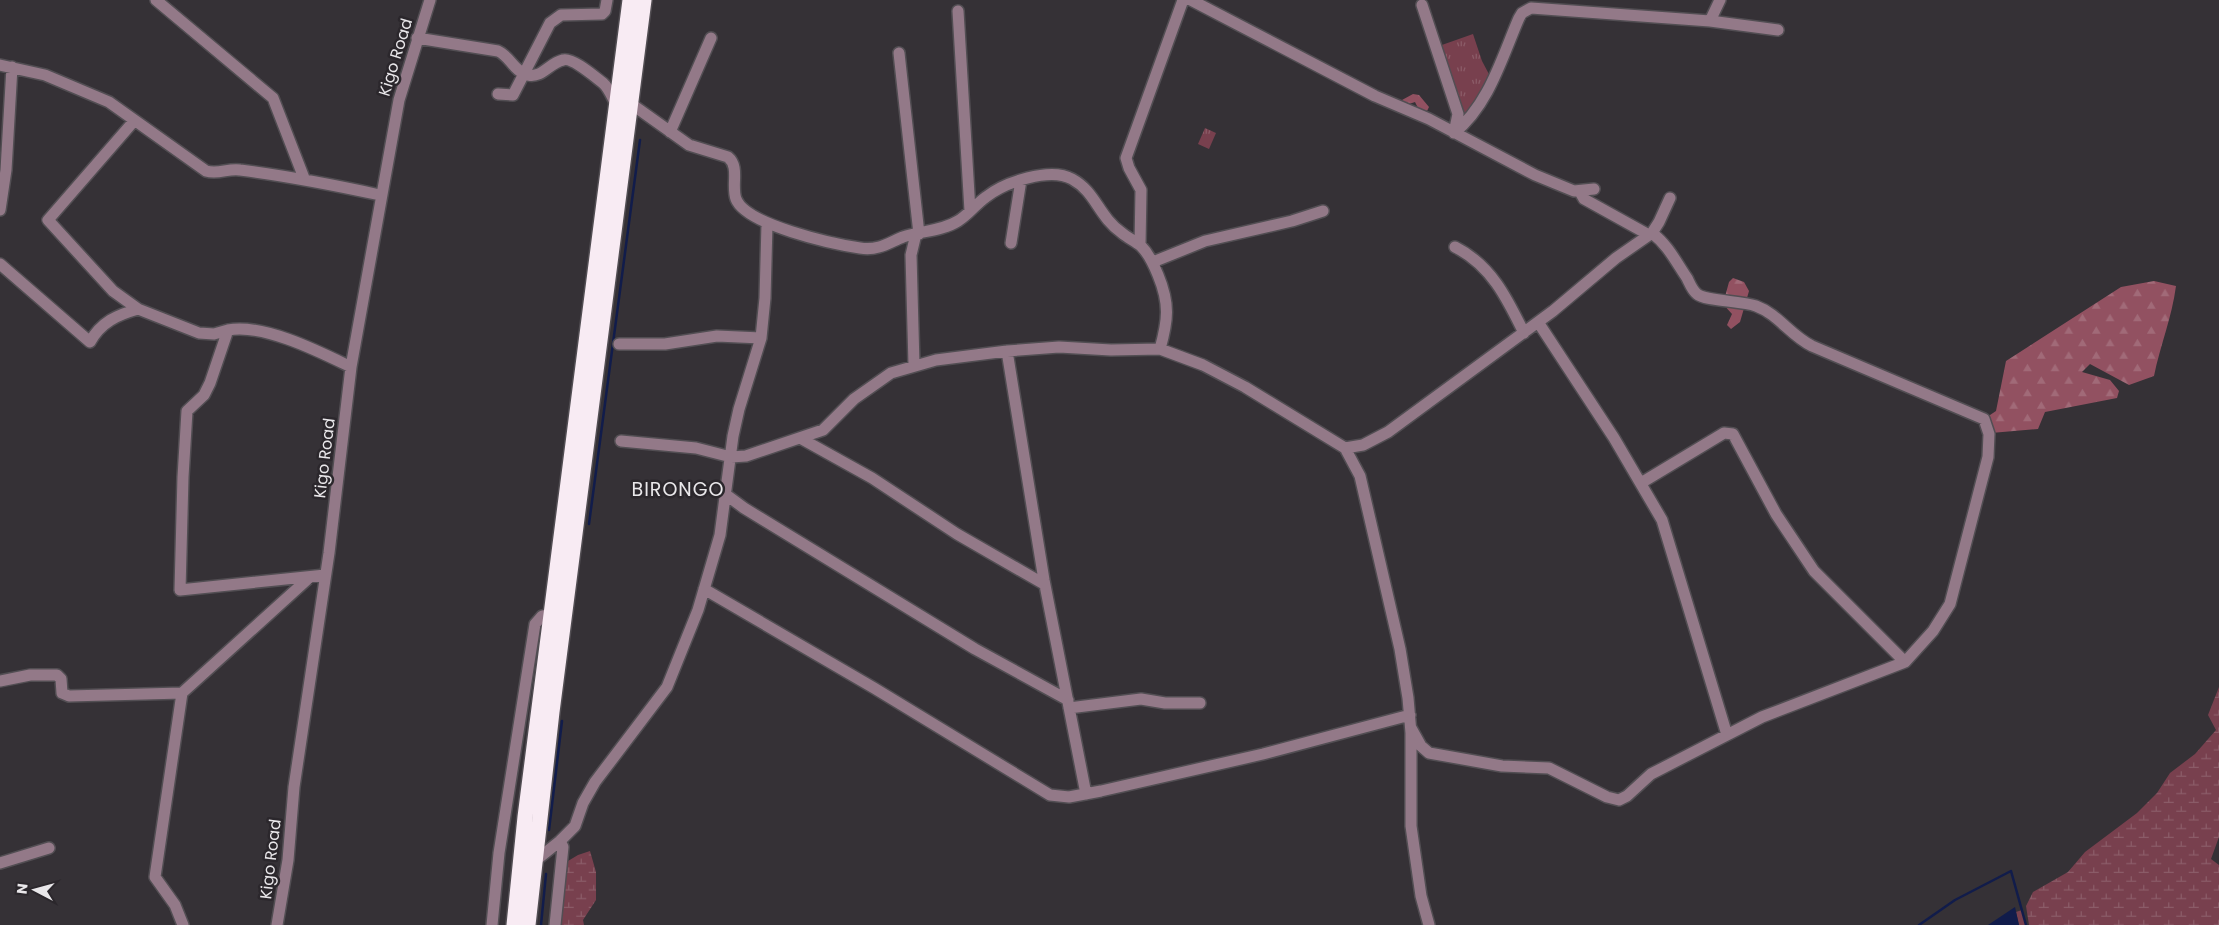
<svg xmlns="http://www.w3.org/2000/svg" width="2219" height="925" font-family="Poppins,sans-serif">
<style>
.grass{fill:url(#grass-tufts)}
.forest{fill:url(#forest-firs)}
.wetland{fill:url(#wetland-marsh)}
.water{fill:#111c4b}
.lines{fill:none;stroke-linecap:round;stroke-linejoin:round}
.stream{stroke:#111c4b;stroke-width:2.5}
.minor-casing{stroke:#524e53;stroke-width:14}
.highway-casing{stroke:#524e53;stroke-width:18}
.minor{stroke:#937988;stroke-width:11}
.highway{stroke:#f8ebf3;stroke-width:15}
.labels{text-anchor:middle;stroke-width:5;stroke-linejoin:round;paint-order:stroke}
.street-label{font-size:16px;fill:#e9e7ea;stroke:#2b272c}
.quarter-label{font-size:19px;letter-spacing:1px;fill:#e9e7ea;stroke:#2b272c}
</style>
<defs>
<pattern id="grass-tufts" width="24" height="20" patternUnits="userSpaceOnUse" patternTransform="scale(1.25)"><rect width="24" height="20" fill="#78404e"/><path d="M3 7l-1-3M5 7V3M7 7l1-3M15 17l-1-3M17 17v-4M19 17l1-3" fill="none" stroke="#8b5c68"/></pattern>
<pattern id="forest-firs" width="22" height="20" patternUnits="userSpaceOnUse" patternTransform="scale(1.25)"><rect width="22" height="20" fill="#925161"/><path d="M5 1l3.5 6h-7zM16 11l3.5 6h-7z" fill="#a16a78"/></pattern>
<pattern id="wetland-marsh" width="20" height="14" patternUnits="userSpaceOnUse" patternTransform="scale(1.25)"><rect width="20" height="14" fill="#78404e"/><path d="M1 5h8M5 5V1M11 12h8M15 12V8" fill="none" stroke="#8b5c68"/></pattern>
</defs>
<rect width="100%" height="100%" fill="#353136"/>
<path class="grass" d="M1473 34 1482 61 1491 78 1463 123 1439 46Z
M1205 128 1216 133 1209 149 1198 144Z
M2022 910 2026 925H2019L2016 912Z"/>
<path class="forest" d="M1413 94 1419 95 1429 107 1427 111 1418 108 1415 102 1406 105 1403 104 1402 100Z
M1733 278 1744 282 1749 291 1740 322 1731 329 1727 325 1732 314 1723 304 1729 282Z
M2154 281 2176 286C2172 317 2160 346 2154 376L2129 385 2090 364 2082 372 2110 380 2119 391 2117 398 2045 412 2038 429 1991 433 1987 417 1996 411 2006 361 2121 287Z"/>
<path class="wetland" d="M2219 687V837L2211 859 2219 865V925H2029L2026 906 2033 892 2068 872 2085 852 2137 813 2157 793 2170 773 2195 754 2216 730 2208 715Z
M590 851 596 872V900L583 920 584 925H556L563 864 578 855Z"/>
<path class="water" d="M2015 907 2019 925H1988Z"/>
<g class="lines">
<path class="stream" d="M589 524 640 140
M549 830 562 721
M541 925 546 874
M1919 925 1955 900 2011 871 2026 925"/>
<defs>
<path id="minor" d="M156 0 273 98 304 178
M1191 0 1375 96 1429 119 1535 175 1574 191 1594 189
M1422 5 1458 114 1454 133
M958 11 970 211
M1710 21 1720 0
M417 38 498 51C510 56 514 72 528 75 543 78 549 63 563 60 572 57 595 77 603 83 609 88 613 99 617 106
M899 53 919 234
M0 65 45 75 109 102 206 171C218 175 228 168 240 170 287 176 334 185 380 195
M498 94 513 95 550 23 561 15 602 14 605 11 607 0
M630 103 689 145 728 157C740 167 731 185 736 199 746 225 833 244 860 248 866 249 872 249 879 247 887 245 895 240 903 237 921 231 942 231 958 221 968 215 976 204 986 197 1005 182 1050 167 1072 179 1096 192 1098 216 1122 233 1128 238 1135 241 1141 246 1149 254 1154 265 1158 275 1170 304 1168 320 1160 349
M134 121 48 220 113 291 138 309 199 333 214 334 228 330
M670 132 711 38
M1454 133C1489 105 1502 57 1519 18L1522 13 1531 8 1710 21 1778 30
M1580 192 1584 199 1649 235
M0 210 6 170 12 67
M1011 243 1021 180
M1140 245 1141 190 1129 168 1126 158 1183 0
M1455 247C1491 265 1507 298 1524 333
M1153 262 1205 241 1292 221 1323 211
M0 264 90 342C101 322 117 315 138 309
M1538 322 1614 438 1662 520 1727 735
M619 344H665L717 336 761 338
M1007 351 1044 580 1086 794
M914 365 911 255 916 234
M800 438 872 478 957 534 1044 584
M621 441 696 448 731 457 746 456 823 430 854 399 891 373 936 360 1007 351 1059 347 1111 350 1160 349 1203 365 1245 387 1345 448 1360 476 1400 649 1408 698 1411 733V826L1421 896 1429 925
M1345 448 1363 445 1388 432 1553 311 1616 258 1652 233 1659 222 1670 198
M1641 483 1724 433 1733 434 1776 514 1814 571 1905 662
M725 494 744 508 975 649 1068 700
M325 575 180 590 183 477 187 411 204 395 210 383 228 330C263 323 320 352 351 367
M704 589 874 688 1050 795 1069 797 1101 791 1263 754 1410 715
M0 681 30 675H57L61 679 62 693 69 696 182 693 310 577
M182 693 155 877 175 905 183 925
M1069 708 1141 699 1165 703H1200
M1411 728 1421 746 1429 753 1502 766 1549 768 1607 797 1619 800 1627 796 1651 774 1762 717 1905 662 1933 631 1950 604 1988 457 1989 434 1984 419 1812 346C1791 336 1778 314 1756 306 1742 301 1705 301 1697 294 1692 290 1690 284 1687 278 1676 262 1668 245 1652 233
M535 861 560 841 575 826 583 803 595 782 667 687 698 610 720 535 733 436 739 409 761 338 765 298 767 224
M0 863 49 848
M277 925 288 860 294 787 329 553 351 367 399 100 430 0
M492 925 499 853 535 624 542 616 551 614
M555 925 563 847 560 841"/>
<path id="highway" d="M514 925 525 817 630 0
M528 925 552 712 644 0"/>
</defs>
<use href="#minor" class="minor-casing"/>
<use href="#highway" class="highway-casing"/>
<use href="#minor" class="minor"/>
<use href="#highway" class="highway"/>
</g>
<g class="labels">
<g class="street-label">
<text transform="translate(395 57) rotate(-73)" y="6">Kigo Road</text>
<text transform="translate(324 458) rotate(-83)" y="6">Kigo Road</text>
<text transform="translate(270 859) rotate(-83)" y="6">Kigo Road</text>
</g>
<g class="quarter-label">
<text x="678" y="496">BIRONGO</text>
</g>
</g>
<g transform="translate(35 890) rotate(276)" stroke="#2b272c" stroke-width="4" paint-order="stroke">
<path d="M0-4L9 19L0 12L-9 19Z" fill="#e9e7ea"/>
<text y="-8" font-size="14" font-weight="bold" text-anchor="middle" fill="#e9e7ea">N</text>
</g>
</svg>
